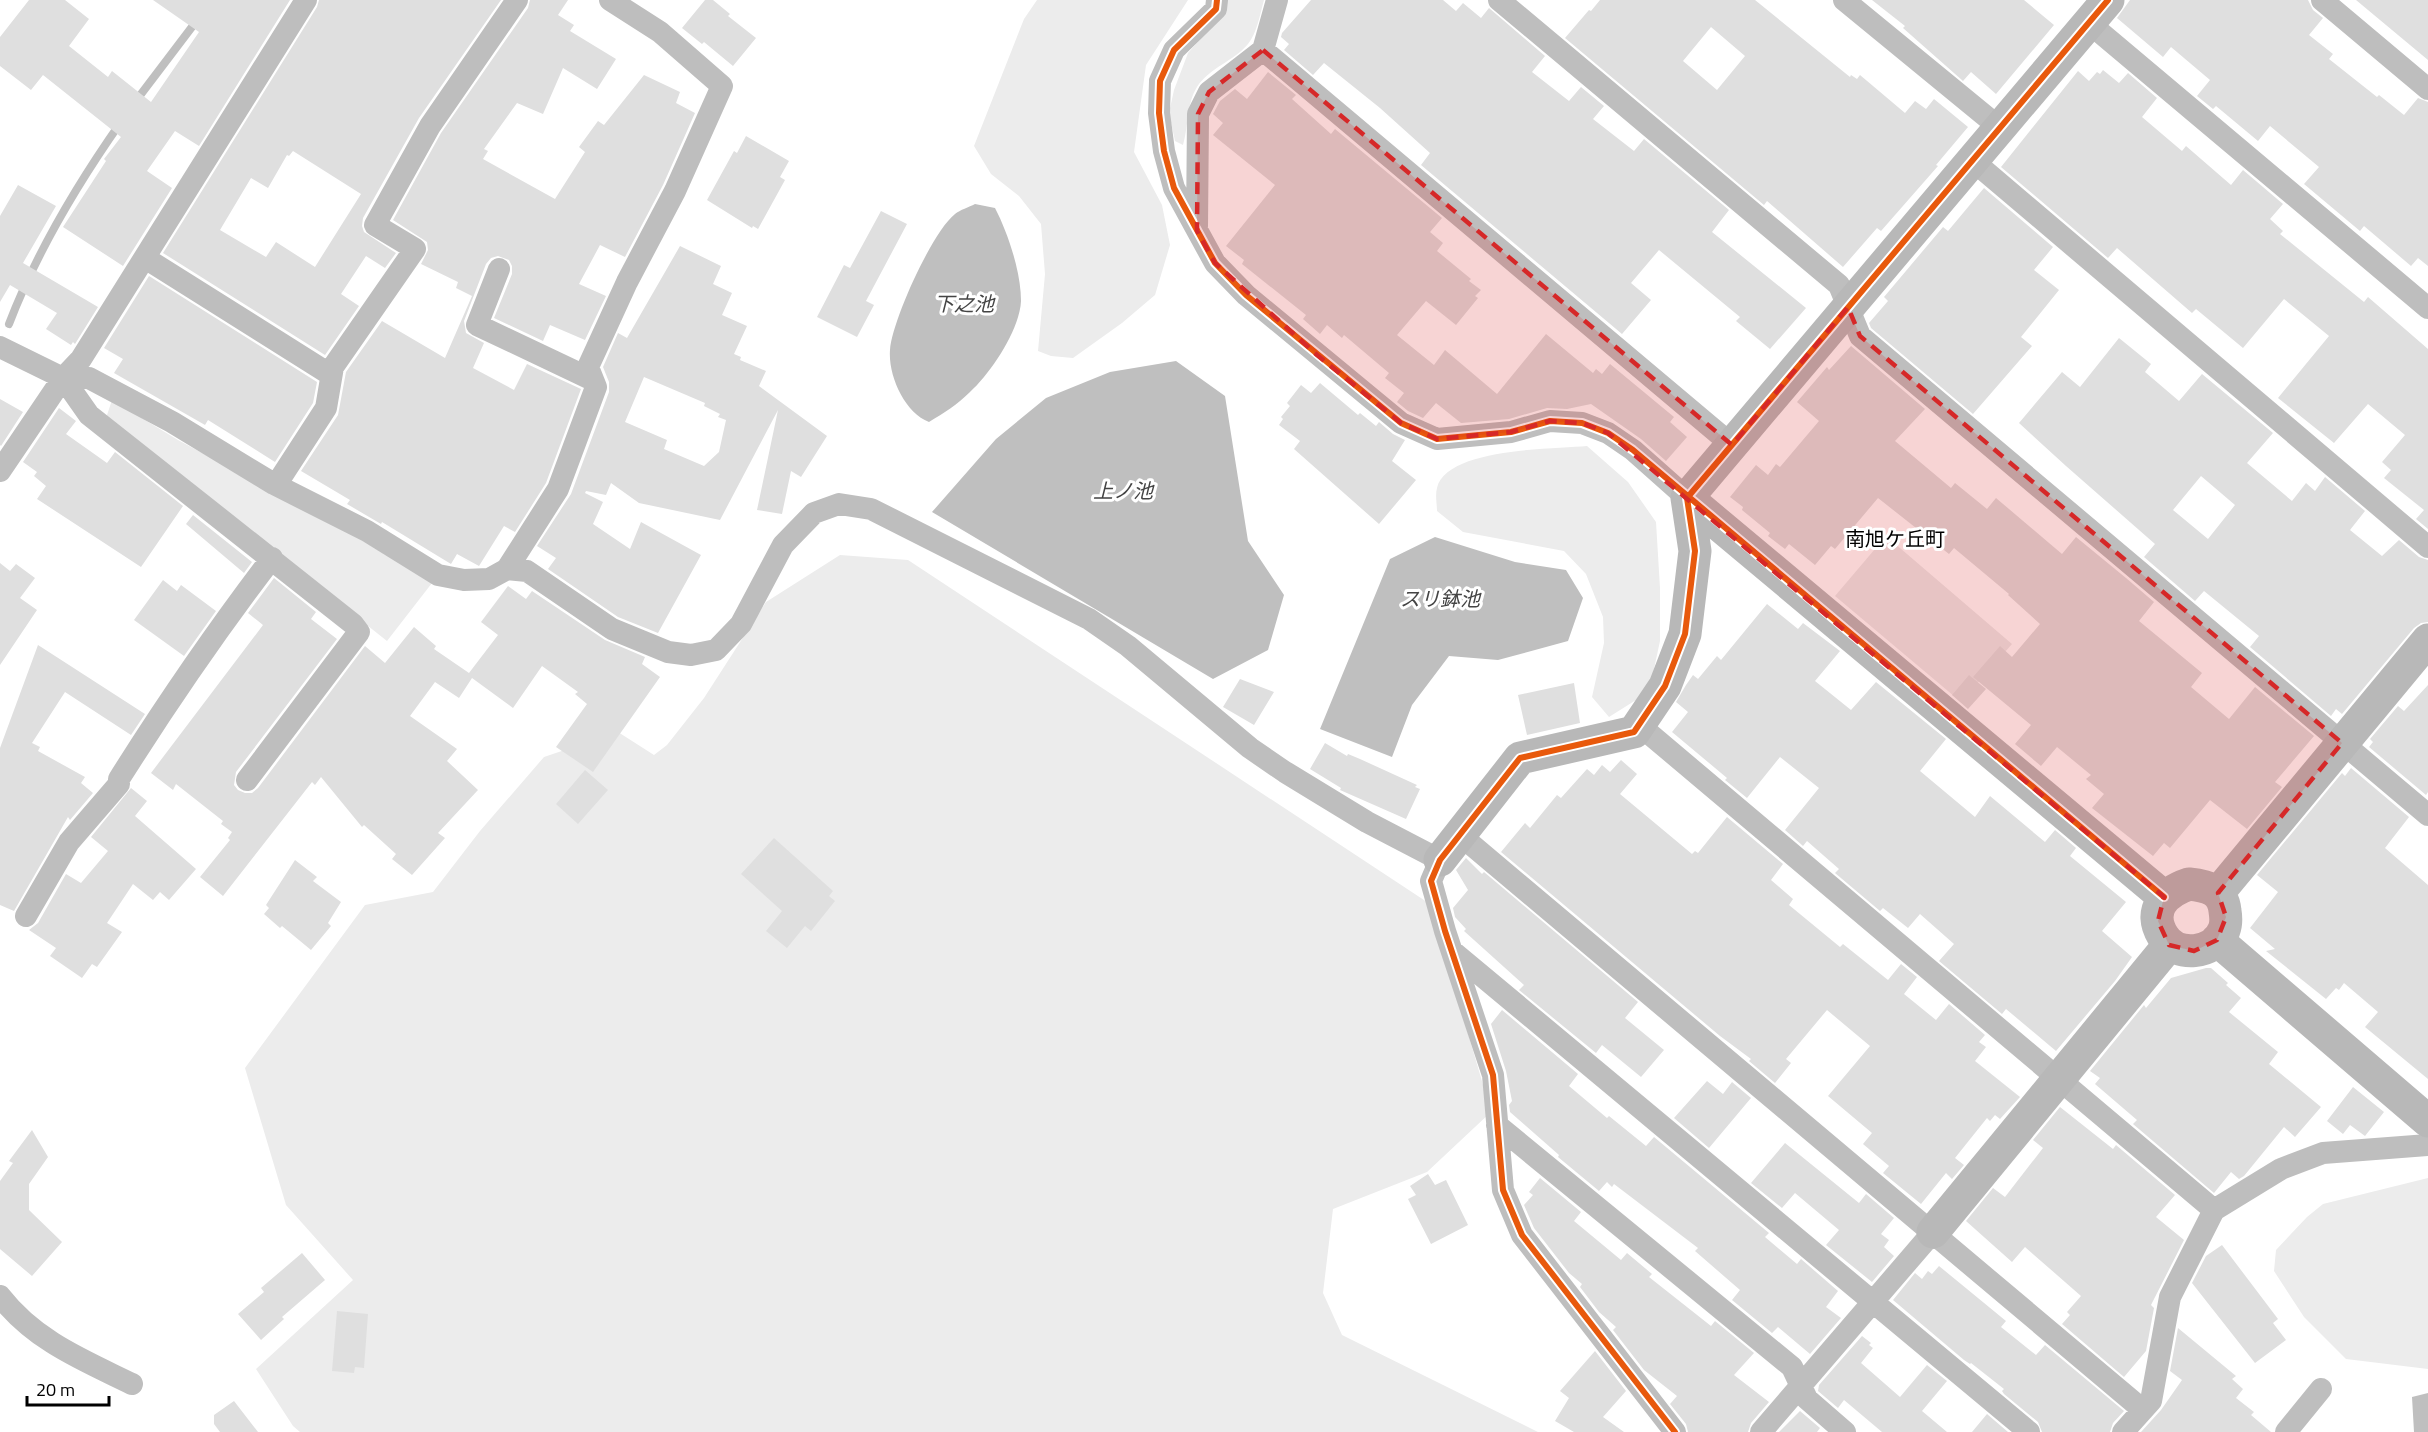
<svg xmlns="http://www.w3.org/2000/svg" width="2428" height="1432" font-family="'Titillium Web','Noto Sans JP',sans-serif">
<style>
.green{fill:#ececec}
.water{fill:#bfbfbf}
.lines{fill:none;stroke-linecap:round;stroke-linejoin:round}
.stream{stroke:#bfbfbf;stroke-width:8}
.building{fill:#dfdfdf;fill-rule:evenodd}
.street{stroke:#bebebe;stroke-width:22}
.secondary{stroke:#b8b8b8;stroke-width:33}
.cycleway-casing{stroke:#fff;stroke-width:10}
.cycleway{stroke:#e8590c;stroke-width:6}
.marked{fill:#d62828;fill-opacity:0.2;stroke:#d62828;stroke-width:4.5;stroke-dasharray:12 8;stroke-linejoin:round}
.labels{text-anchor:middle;stroke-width:6;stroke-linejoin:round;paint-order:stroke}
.water-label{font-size:20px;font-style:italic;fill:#444;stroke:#fff}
.neighbourhood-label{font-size:20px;fill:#000;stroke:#fff}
</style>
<rect width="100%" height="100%" fill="#fff"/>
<path class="green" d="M1037 0H1188L1146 65 1134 152 1162 205 1170 245 1155 295 1122 323 1073 358 1051 356 1038 351 1045 274 1041 224 1019 196 991 174 974 146 1024 19Z
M1226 0H1264C1260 14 1257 33 1248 44 1234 61 1209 68 1197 87 1186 105 1189 125 1183 145L1175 141 1169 113 1174 90 1188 53 1225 11Z
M112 400 178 440 345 530 432 583 387 641 106 418Z
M1587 446 1628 482 1656 522 1660 588V641L1652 678 1636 700 1609 717 1592 697 1604 643 1603 617 1586 574 1564 551 1463 532 1437 511C1437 504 1435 495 1437 488 1446 448 1553 449 1587 446Z
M1886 536 2012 644 1961 702 1835 596Z
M840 555 908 560 1430 904 1491 1112 1427 1172 1333 1209 1323 1293 1342 1335 1538 1432H300L293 1426 256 1369 353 1280 286 1205 245 1068 365 905 433 892 480 831 544 757 618 732 654 755 667 745 704 698 766 602Z
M2428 1178V1369L2346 1359 2304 1317 2274 1271 2276 1250 2307 1217 2323 1204Z"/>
<path class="water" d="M975 204 995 208C1008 233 1021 272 1021 301 1020 329 991 373 970 392 958 404 944 413 929 422 905 413 888 376 890 350 892 321 932 232 955 214 960 210 969 207 975 204Z
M1176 361 1225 396 1248 541 1284 595 1268 650 1213 679 932 512 996 439 1046 398 1110 372Z
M1435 537 1515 562 1566 570 1583 598 1568 641 1498 660 1449 656 1412 705 1392 757 1320 729 1390 559Z
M2428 1393V1432H2414L2412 1397Z"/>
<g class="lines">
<path class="stream" d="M135 102 198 19
M9 324C37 251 76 186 121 122"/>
</g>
<path class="building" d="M29 0H65L89 19 69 46 108 77 112 71 151 102 199 32 153 0H290L199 146 175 131 147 171 172 188 123 266 63 227 106 161 104 159 121 137 43 75 31 90 0 66V37Z
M319 0H501L419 118 363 218 362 226 364 232 396 253 385 268 366 256 341 294 359 306 325 355 163 253 317 7ZM293 151 361 194 315 267 276 242 266 257 220 230 251 178 268 188 287 155 289 156Z
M530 0H568L558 15 574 25 570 31 616 59 597 89 563 68 543 114 517 103 484 149 488 151 483 159 555 199 585 152 579 147 598 121 604 125 644 75 680 92 676 103 695 113 663 185 625 257 600 245 579 284 606 296 585 340 550 325 543 341 494 318 512 274V266L509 260 498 256 491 258 486 264 464 321 466 333 484 343 473 368 514 390 527 364 581 389 546 483 515 532 504 526 479 566 457 554 451 564 382 522 381 524 347 504 350 500 301 471 338 415 346 372 382 321 445 358 472 296 456 288 458 282 421 264 428 250 427 242 393 220 441 133 528 8Z
M705 0H713L730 14 728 16 756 38 733 66 704 42 702 44 682 28Z
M1311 0H1443L1456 11 1463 3 1481 18 1489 8 1545 56 1532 72 1569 101 1581 87 1604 106 1593 119 1634 151 1644 139 1729 210 1712 232 1806 308 1770 349 1736 321 1740 317 1659 250 1631 283 1651 300 1622 334 1421 165 1430 153 1380 108 1324 63 1313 75 1284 50 1289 44 1281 37 1282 33Z
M1600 0H1755L1850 77 1851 75 1857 79 1860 75 1905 113 1915 101 1926 109 1934 99 1968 127 1936 165 1938 166 1881 231 1877 228 1843 267 1767 201 1764 205 1565 38 1589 10 1591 11ZM1711 27 1745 56 1717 90 1683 61Z
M1872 0H2024L2054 25 1996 94 1971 72 1963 81 1903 28 1905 26Z
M2130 0H2308L2313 10 2323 18 2309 35 2333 54 2329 59 2377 97 2379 95 2404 115 2418 98 2428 102V266L2418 258 2411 266 2364 226 2360 231 2304 184 2319 167 2270 126 2258 141 2216 106 2213 109 2197 96 2210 80 2171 47 2163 57 2117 18Z
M2356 0H2428V60Z
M2103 70 2119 83 2128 73 2157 98 2142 117 2182 151 2186 146 2231 185 2243 170 2283 204 2270 219 2283 231 2280 234 2364 302 2368 297 2428 349V529L2416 519 2424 510 2384 478 2391 470 2382 462 2405 435 2368 404 2334 443 2278 398 2329 336 2284 299 2243 348 2196 309 2192 313 2117 248 2108 258 2001 167 2078 71 2089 81 2097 72 2100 74Z
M1268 72 1296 95 1292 99 1331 134 1335 129 1442 218 1430 232 1443 243 1437 251 1471 279 1469 281 1481 290 1475 296 1478 298 1456 325 1426 301 1397 335 1434 365 1445 350 1497 394 1546 334 1593 373 1596 369 1602 374 1610 364 1674 417 1670 422 1687 437 1666 461 1641 439 1591 404 1567 409 1547 408 1509 419 1461 423 1436 403 1423 418 1408 411 1397 402 1404 393 1385 378 1389 373 1344 335 1342 338 1327 325 1320 334 1303 319 1306 315 1242 264 1244 260 1226 246 1275 185 1213 135 1223 123 1213 114 1220 101 1235 89 1247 99Z
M746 136 789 161 780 177 785 180 758 229 753 226 752 228 707 200 734 151 737 153Z
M18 185 56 206 23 263 98 307 75 344 73 342 71 345 46 329 57 313 10 285 0 302V216Z
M1984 188 2053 247 2034 270 2059 290 2021 337 2032 346 1973 414 1871 328 1869 323 1888 301 1884 297 1943 227 1948 231Z
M881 211 907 224 866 301 874 305 857 337 817 317 844 265 850 268Z
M680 246 721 266 713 284 732 293 722 315 747 326 734 354 741 357 740 360 766 371 759 386 827 436 801 477 791 471 782 514 757 510 778 410 720 520 639 503 611 483 606 495 586 491 585 493 603 502 593 524 630 549 641 522 701 555 658 633 618 617 548 569 556 558 537 546 571 494 609 392V382L603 367 618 333 627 338ZM644 377 705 403 704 406 720 414 718 417 726 420 719 452 704 466 664 449 667 440 625 422Z
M149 276 317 382 313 403 275 462 208 420 205 425 114 373 123 359 104 348Z
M2119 338 2151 364 2145 372 2179 401 2202 374 2273 433 2247 463 2292 501 2306 483 2315 491 2325 477 2365 511 2350 530 2382 556 2399 540 2419 557 2428 560V622L2421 623 2414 628 2342 714 2336 709 2331 716 2250 647 2259 636 2204 591 2195 601 2144 557 2155 544 2066 466 2019 423 2062 372 2080 387ZM2201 476 2235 505 2208 539 2173 510Z
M1851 346 1925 409 1895 441 1951 488 1955 483 1987 509 1996 498 2062 554 2076 537 2126 578 2154 602 2139 621 2202 673 2191 687 2229 719 2255 687 2314 736 2275 782 2282 787 2247 829 2210 800 2170 848 2164 843 2153 856 2092 808 2104 794 2086 779 2091 775 2057 747 2041 766 2015 744 2031 725 1973 677 2000 646 2012 657 2040 624 2008 595 2009 594 1954 548 1949 554 1878 498 1835 549 1831 546 1815 565 1789 544 1785 549 1768 536 1770 533 1742 510 1743 507 1730 497 1756 465 1768 475 1776 464 1780 467 1819 421 1797 402 1827 367 1829 370Z
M1320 383 1358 415 1360 413 1376 426 1379 422 1393 434 1405 440 1392 461 1416 480 1379 524 1294 449 1300 441 1279 425 1283 419 1281 417 1290 406 1287 403 1301 385 1311 393Z
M0 399 23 412 1 446 0 445Z
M59 408 76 421 66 434 107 463 115 452 183 506 141 567 37 499 46 486 34 476 37 472 23 462Z
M193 515 252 562 244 573 186 524Z
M0 563 10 571 16 564 35 578 20 598 37 610 0 665Z
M274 578 316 612 311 619 337 639 236 772 234 785 238 790 245 793H252L258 788 365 646 385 663 414 627 436 646 434 649 469 673 498 635 481 622 508 586 526 599 532 591 605 640 645 657 642 664 660 677 593 772 556 747 587 704 575 694 578 692 542 666 513 708 472 678 459 698 435 682 410 716 457 749 447 761 478 790 438 833 445 838 412 875 392 859 396 854 364 825 362 827 321 777 315 785 312 782 223 896 200 877 230 840 228 838 232 832 221 824 223 821 176 784 173 790 151 773 263 625 248 613Z
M163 580 177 591 181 585 216 611 184 656 134 620Z
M1767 604 1798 629 1803 623 1840 651 1815 681 1851 710 1876 682 1946 739 1920 771 1975 817 1990 796 2045 842 2055 830 2076 848 2070 856 2126 902 2102 931 2132 957 2115 981 2056 1051 2006 1009 2002 1014 1939 961 1954 944 1920 914 1908 928 1883 908 1880 911 1835 873 1839 869 1807 841 1803 846 1785 830 1819 788 1780 757 1747 798 1725 780 1727 778 1672 732 1688 712 1676 702 1686 685 1693 675 1698 679 1717 656 1721 660Z
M38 645 145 714 131 735 65 692 32 743 40 747 38 751 85 777 81 783 93 793 70 820 68 817 14 911 0 905V748Z
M1969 675 1986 689 1968 709 1952 695Z
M1240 679 1274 692 1254 725 1223 707Z
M1574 683 1580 723 1527 735 1518 695Z
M2428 685V792L2426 795 2369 747 2373 742 2370 739 2398 706 2404 711Z
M1325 743 1347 756 1348 754 1360 759 1417 785 1415 787 1420 789 1406 819 1340 790 1341 788 1310 769Z
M1621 760 1637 774 1620 794 1692 854 1695 851 1698 853 1727 817 1783 864 1771 880 1793 899 1789 905 1840 947 1843 944 1888 980 1901 964 1917 977 1904 994 1936 1020 1949 1004 1985 1035 1979 1042 1986 1047 1975 1061 2020 1097 2000 1119 1995 1115 1990 1121 1987 1118 1955 1158 1964 1165 1952 1179 1946 1173 1921 1204 1883 1173 1889 1166 1863 1144 1872 1133 1828 1096 1870 1046 1827 1010 1786 1059 1791 1063 1775 1083 1749 1061 1751 1059 1720 1036 1501 852 1525 823 1530 828 1557 795 1561 798 1587 769 1594 775 1602 765 1610 772Z
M2351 768 2409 817 2385 848 2428 885V1079L2365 1027 2378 1012 2344 983 2339 990 2336 988 2326 999 2266 951 2275 949 2250 928 2278 892 2257 875 2342 773 2345 776Z
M585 770 608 790 578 824 556 804Z
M131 788 147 801 135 816 196 869 169 900 160 892 153 900 133 884 107 923 122 932 97 967 92 964 82 978 50 956 56 948 29 930 38 923 66 874 81 883 108 851 91 837Z
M774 838 833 891 829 896 835 901 811 931 805 926 787 948 766 931 782 911 741 874Z
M1466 858 1482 874 1484 872 1638 1002 1625 1018 1664 1050 1641 1077 1602 1045 1596 1053 1519 990 1524 985 1464 931 1466 929 1455 917 1453 908 1468 890 1456 870Z
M295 860 317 877 313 881 341 902 328 923 331 926 311 950 282 926 280 928 264 914 269 908 266 905Z
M2206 968H2211L2228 983 2226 985 2241 998 2229 1012 2278 1052 2269 1064 2321 1107 2295 1137 2284 1127 2244 1176 2239 1179 2231 1172 2214 1193 2133 1124 2137 1120 2095 1084 2100 1078 2090 1071 2144 1005 2146 1008 2171 978Z
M1502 1010 1578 1074 1569 1086 1607 1118 1609 1116 1646 1146 1654 1137 1769 1233 1765 1237 1797 1264 1801 1259 1838 1291 1826 1307 1841 1318 1810 1354 1778 1327 1772 1333 1732 1300 1740 1290 1695 1251 1698 1248 1614 1184 1612 1187 1607 1182 1599 1191 1558 1157 1559 1155 1510 1112 1509 1105 1512 1101 1506 1071 1491 1024Z
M1707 1081 1723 1094 1732 1082 1751 1098 1709 1148 1674 1118Z
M2353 1087 2384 1112 2365 1136 2350 1125 2343 1134 2327 1121Z
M2060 1107 2113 1149 2116 1145 2175 1195 2156 1217 2184 1240 2151 1305 2154 1308 2146 1351 2124 1377 2062 1324 2070 1315 2067 1312 2081 1296 2025 1247 2012 1262 1966 1221 1993 1188 2005 1197 2043 1148 2033 1140Z
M32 1130 48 1157 29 1184V1210L62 1242 32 1276 0 1249V1181L13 1163 9 1161Z
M1785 1143 1859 1203 1866 1194 1894 1218 1881 1234 1889 1240 1884 1247 1894 1256 1872 1282 1826 1245 1839 1230 1795 1193 1782 1208 1751 1183Z
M1428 1174 1435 1185 1446 1180 1468 1225 1431 1244 1408 1199 1416 1195 1410 1186Z
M1540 1178 1581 1212 1574 1221 1621 1260 1627 1253 1652 1274 1649 1277 1711 1326 1715 1321 1754 1353 1734 1375 1769 1402 1751 1423 1748 1432H1688L1686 1424 1670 1404 1677 1396 1644 1370 1613 1330 1616 1327 1599 1312 1580 1287 1582 1284 1569 1273 1534 1228 1524 1205 1533 1195 1529 1192Z
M2222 1245 2278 1319 2273 1323 2286 1340 2255 1363 2192 1283 2206 1256Z
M302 1253 325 1280 282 1317 284 1319 261 1340 238 1314 264 1292 261 1288Z
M1939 1266 2006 1321 2001 1327 2036 1355 2045 1345 2124 1411 2113 1423 2110 1432H2042L2038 1422 2004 1394 2002 1391 2004 1389 1971 1363 1970 1364 1964 1360 1893 1300 1915 1273 1922 1279 1928 1271 1932 1274Z
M337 1311 368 1314 364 1368 355 1367 354 1373 332 1371Z
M2178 1328 2236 1376 2232 1379 2243 1389 2236 1398 2254 1412 2251 1415 2271 1432H2141L2161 1410 2182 1380 2170 1371Z
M1862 1336 1871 1343 1869 1345 1873 1348 1861 1363 1900 1397 1927 1365 1947 1381 1922 1411 1947 1432H1882L1844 1400 1838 1408 1818 1391 1819 1385Z
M1595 1351 1626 1391 1603 1417 1624 1432H1574L1555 1421 1569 1398 1560 1391Z
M234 1401 258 1432H220L214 1424V1415Z
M1800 1411 1820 1428 1817 1432H1779Z
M1987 1414 2008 1432H1972Z"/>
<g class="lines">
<path class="street" d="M1217 0 1216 9 1174 50 1160 81 1159 113 1164 151 1174 188 1215 263 1246 295 1401 423 1437 439 1511 432 1550 421 1582 423 1608 433 1633 450 1687 498
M1499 0 1839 285 1860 336 2428 815
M1844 0 2000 128
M2322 0 2428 89
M2089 23 2428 308
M1263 50 1732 445
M1972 160 2428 547
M1197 226 1198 114 1209 92 1263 50 1277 0
M145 258 331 375
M499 269 477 325 593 380
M0 347 63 378H89L172 422 274 484 367 531 438 575 464 580 489 579 507 569 558 489 596 387 588 367 627 282 675 191 722 86 660 32 610 0
M63 378 89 415 353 624 359 632 247 780
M0 471 63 378 81 359 306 0
M276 485 326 408 333 367 415 249 375 225 430 126 517 0
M507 569 527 571 612 629 668 652 691 655 716 650 741 624 783 545 814 513 839 504 871 509 1089 619 1128 646 1250 748 1285 772 1367 822 1440 860 1431 881 1445 931 1493 1075 1503 1190 1522 1235 1675 1432
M1639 725 2214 1210
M1460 835 2143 1410
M26 916 69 842 119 784V779C167 703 217 630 272 558
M1452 951 2029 1432
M1497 1125 1792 1367 1807 1399 1845 1432
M0 1296C35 1341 83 1360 132 1384
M1761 1432 1933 1232
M2123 1432 2151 1401 2170 1297 2214 1210 2281 1169 2323 1153 2428 1145
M2286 1432 2321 1389"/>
<path class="secondary" d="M1687 498 2164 897
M1440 860 1520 758 1634 732 1665 686 1685 634 1695 551 1687 498 2108 0
M2189 884C2208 886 2223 890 2225 911 2226 917 2226 925 2224 930 2214 955 2176 958 2163 936 2147 910 2165 892 2189 884Z
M2218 893 2428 640
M2217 940 2428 1121
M1933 1232 2169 945"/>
<defs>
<path id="cycleway" d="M1217 0 1216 9 1174 50 1160 81 1159 113 1164 151 1174 188 1215 263 1246 295 1401 423 1437 439 1511 432 1550 421 1582 423 1608 433 1633 450 2164 897
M1675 1432 1522 1235 1503 1190 1493 1075 1445 931 1431 881 1440 860 1520 758 1634 732 1665 686 1685 634 1695 551 1687 498 2108 0"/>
</defs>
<use href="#cycleway" class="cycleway-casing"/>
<use href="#cycleway" class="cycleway"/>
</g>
<path class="marked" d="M1263 50 1732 445 1848 307 1860 336 2342 743 2218 893 2226 917 2217 940 2194 951 2169 945 2158 921 2164 897 1608 433 1582 423 1550 421 1511 432 1437 439 1401 423 1317 355 1215 263 1197 231 1198 114 1209 92Z"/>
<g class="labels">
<g class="water-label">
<text x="964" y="311">下之池</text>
<text x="1123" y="498">上ノ池</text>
<text x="1440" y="606">スリ鉢池</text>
</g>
<g class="neighbourhood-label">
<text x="1895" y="546">南旭ケ丘町</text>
</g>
</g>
<path d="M27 1396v9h82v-9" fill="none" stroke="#000000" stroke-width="3"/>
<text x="36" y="1396" font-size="18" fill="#000000" stroke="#ffffff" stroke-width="4.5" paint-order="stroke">20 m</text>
</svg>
